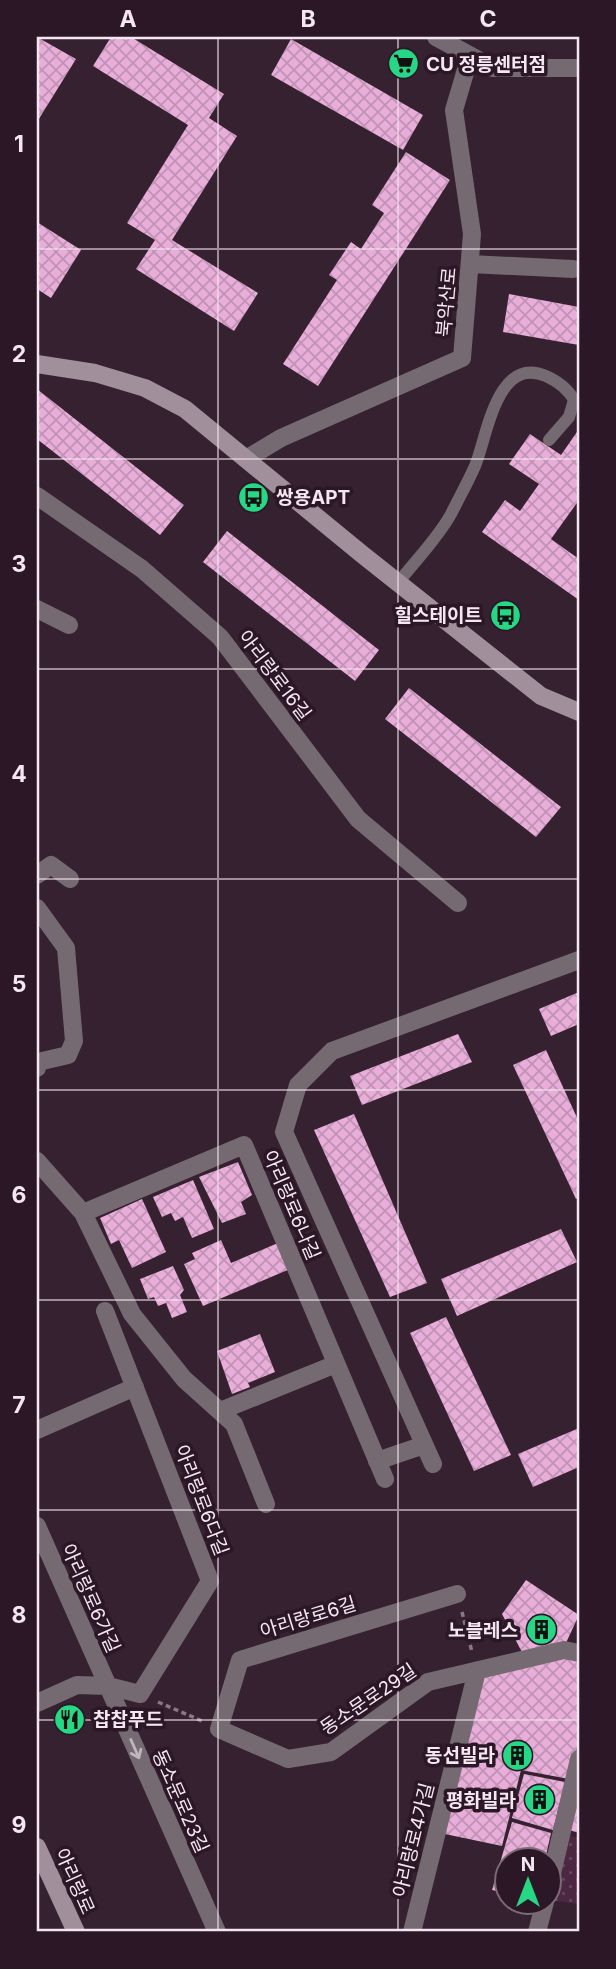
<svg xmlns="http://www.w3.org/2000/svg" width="616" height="1969" font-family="Inter,'Noto Sans KR',sans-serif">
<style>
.park{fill:url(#park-dots)}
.building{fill:url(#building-cross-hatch)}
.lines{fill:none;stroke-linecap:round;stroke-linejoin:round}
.path{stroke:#8a7885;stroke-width:3.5;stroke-dasharray:5 3.5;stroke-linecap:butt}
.lane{stroke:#756a72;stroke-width:12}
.street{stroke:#756a72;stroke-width:18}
.secondary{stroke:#a18f9b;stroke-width:18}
.oneway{stroke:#c2b5be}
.grid{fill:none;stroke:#f5e7f1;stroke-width:2;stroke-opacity:0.55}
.labels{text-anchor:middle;stroke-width:7;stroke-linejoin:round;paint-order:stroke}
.poi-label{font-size:19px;font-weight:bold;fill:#f5e7f1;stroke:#2b1726;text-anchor:end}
.street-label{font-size:19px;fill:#f5e7f1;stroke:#2b1726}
.neatline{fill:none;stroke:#f5e7f1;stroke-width:2.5}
.grid-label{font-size:23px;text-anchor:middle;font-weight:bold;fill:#f5e7f1}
</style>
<defs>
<pattern id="park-dots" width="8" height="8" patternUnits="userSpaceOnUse" patternTransform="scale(1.75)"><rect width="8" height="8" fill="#4b2742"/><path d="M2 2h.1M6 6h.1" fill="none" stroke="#66465e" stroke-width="1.8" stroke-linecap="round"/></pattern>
<pattern id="building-cross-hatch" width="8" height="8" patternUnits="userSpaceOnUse" patternTransform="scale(1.75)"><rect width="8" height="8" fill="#e8add9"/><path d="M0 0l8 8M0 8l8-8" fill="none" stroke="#c093b5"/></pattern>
</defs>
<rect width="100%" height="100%" fill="#362130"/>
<path class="park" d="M565 1835 579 1838V1904L550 1900V1889Z"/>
<path class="building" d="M37 37 76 59 37 122Z
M111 37H131L224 94 209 118 237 136 172 240 258 293 234 331 136 269 155 240 127 223 188 125 93 66Z
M291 39 423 115 403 150 271 75Z
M406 152 450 180 318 386 283 364 337 280 329 275 351 242 361 249 384 213 372 205Z
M37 222 81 250 51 298 37 289Z
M509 294 579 307V345L503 332Z
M37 389 184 505 160 535 37 439Z
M579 429V500L551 539 579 559V600L482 532 505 500 520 511 539 484 509 464 530 434 561 455Z
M227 531 379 650 355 681 203 562Z
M409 688 561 807 536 837 385 719Z
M579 992V1024L551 1036 539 1009Z
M458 1034 472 1062 362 1105 350 1076Z
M546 1050 579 1122V1197L576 1199 513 1065Z
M354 1114 427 1283 390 1297 314 1130Z
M238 1162 252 1195 241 1202 246 1214 222 1223 199 1177Z
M193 1180 214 1229 192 1238 183 1217 175 1221 171 1213 162 1217 153 1197Z
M142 1199 166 1252 132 1268 119 1240 111 1244 100 1218Z
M561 1229 577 1262 457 1316 441 1279Z
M221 1240 231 1263 278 1243 290 1269 203 1306 184 1264 195 1259 192 1253Z
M173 1266 184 1290 180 1295 187 1312 172 1318 166 1303 158 1306 154 1297 148 1299 140 1279Z
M446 1317 511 1455 474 1471 410 1333Z
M260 1334 275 1372 248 1383 250 1387 232 1394 217 1351Z
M579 1428V1467L533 1487 518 1454Z
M526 1580 579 1615 565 1645 524 1656 502 1614Z
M563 1655 579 1658V1740L569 1779 521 1770 502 1846 440 1833 481 1673Z
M524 1774 565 1782 553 1830 512 1818Z
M575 1801 579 1802V1833L566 1829Z
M512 1822 551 1833 545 1860H508V1893L492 1890Z"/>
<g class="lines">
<path class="path" d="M462 1612 472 1652
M158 1702 202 1721"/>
<path class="lane" d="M398 583C415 561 438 538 451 514 459 498 468 482 475 466 487 438 496 355 546 376 557 381 568 389 574 400L569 417 549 440"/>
<path class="street" d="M436 37 493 68H579
M470 264 573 269
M246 459 281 438 462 358 472 234 454 110 470 56
M37 496 142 569 220 637 358 819 458 903
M37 609 69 625
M37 875 51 865 70 879
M37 908 66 948 74 1041 68 1055 38 1062 37 1068
M37 1161 83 1213 132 1314 184 1379 234 1424 266 1504
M83 1213 244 1145 385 1479
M220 1411 336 1364
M37 1430 135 1387
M377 1461 424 1445
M433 1464 284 1132 298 1085 332 1051 579 960
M37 1526 217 1932
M457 1594 240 1660 219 1729 288 1759 331 1752 428 1682 564 1650 579 1653
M37 1703 77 1685 108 1686 140 1694 210 1581 105 1311
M550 1882 579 1759
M412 1932 477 1671
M537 1932 545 1902"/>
<path class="secondary" d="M37 364 95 373 145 388 185 409 363 555 541 696 579 712
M37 1847 76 1932"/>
</g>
<defs><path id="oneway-shaft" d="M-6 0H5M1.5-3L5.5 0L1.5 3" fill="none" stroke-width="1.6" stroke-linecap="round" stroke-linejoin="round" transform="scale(1.75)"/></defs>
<use class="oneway" href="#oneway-shaft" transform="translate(135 1749) rotate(66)"/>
<path class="grid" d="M218 37V1932M398 37V1932M37 249H579M37 459H579M37 669H579M37 879H579M37 1090H579M37 1300H579M37 1510H579M37 1720H579"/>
<defs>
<symbol id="supermarket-disc" viewBox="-11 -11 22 22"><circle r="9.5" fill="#26d886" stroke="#2b1726"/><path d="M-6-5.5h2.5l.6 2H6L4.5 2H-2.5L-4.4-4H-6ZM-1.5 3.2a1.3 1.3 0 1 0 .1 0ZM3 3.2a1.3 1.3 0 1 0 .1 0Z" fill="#111"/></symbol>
<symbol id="bus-disc" viewBox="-11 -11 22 22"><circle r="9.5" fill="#26d886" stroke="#2b1726"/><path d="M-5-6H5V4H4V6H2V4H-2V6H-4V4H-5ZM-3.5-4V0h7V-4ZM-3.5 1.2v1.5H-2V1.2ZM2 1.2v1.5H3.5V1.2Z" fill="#111"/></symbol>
<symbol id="building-disc" viewBox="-11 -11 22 22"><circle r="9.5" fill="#26d886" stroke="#2b1726"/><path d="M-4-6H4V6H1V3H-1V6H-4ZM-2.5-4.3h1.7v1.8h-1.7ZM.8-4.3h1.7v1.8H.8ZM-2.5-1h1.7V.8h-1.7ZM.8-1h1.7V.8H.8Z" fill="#111"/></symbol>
<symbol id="restaurant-disc" viewBox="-11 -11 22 22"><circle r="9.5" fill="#26d886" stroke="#2b1726"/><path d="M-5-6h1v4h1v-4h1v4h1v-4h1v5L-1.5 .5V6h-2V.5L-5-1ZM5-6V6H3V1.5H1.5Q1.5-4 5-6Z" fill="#111"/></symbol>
</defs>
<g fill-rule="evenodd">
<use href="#supermarket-disc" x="386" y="46" width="35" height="35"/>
<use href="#bus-disc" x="236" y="480" width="35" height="35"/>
<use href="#bus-disc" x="488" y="598" width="35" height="35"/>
<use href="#building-disc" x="524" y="1612" width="35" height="35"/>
<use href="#restaurant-disc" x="52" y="1702" width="35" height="35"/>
<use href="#building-disc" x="500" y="1738" width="35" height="35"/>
<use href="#building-disc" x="522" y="1782" width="35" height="35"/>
</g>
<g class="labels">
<g class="poi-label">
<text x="426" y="71" text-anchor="start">CU 정릉센터점</text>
<text x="276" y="504" text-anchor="start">쌍용APT</text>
<text x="482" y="622">힐스테이트</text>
<text x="518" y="1637">노블레스</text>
<text x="93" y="1726" text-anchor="start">찹찹푸드</text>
<text x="495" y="1762">동선빌라</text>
<text x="516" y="1807">평화빌라</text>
</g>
<g class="street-label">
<text transform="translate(446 302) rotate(-85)" y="7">북악산로</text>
<text transform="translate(275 675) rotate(53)" y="7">아리랑로16길</text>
<text transform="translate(292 1205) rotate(67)" y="7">아리랑로6나길</text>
<text transform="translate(202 1500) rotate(69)" y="7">아리랑로6다길</text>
<text transform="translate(91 1598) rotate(66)" y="7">아리랑로6가길</text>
<text transform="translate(308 1617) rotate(-17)" y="7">아리랑로6길</text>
<text transform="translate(368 1699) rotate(-34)" y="7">동소문로29길</text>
<text transform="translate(181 1801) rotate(66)" y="7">동소문로23길</text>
<text transform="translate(413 1840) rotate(-76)" y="7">아리랑로4가길</text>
<text transform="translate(75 1881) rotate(66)" y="7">아리랑로</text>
</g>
</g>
<rect width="616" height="1969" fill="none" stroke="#2b1726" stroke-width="77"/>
<g transform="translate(528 1881)"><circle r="33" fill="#2b1726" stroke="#7c6a77" stroke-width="2"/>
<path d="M0-5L12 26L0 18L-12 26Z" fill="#26d886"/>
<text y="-10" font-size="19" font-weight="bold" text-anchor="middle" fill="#f5e7f1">N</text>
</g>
<rect x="38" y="38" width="540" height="1892" class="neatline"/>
<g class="grid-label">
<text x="128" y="27">A</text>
<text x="308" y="27">B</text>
<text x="488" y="27">C</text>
<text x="19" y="152">1</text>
<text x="19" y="362">2</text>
<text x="19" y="572">3</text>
<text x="19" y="782">4</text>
<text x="19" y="992">5</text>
<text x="19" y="1203">6</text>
<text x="19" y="1413">7</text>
<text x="19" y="1623">8</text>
<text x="19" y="1833">9</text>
</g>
</svg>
